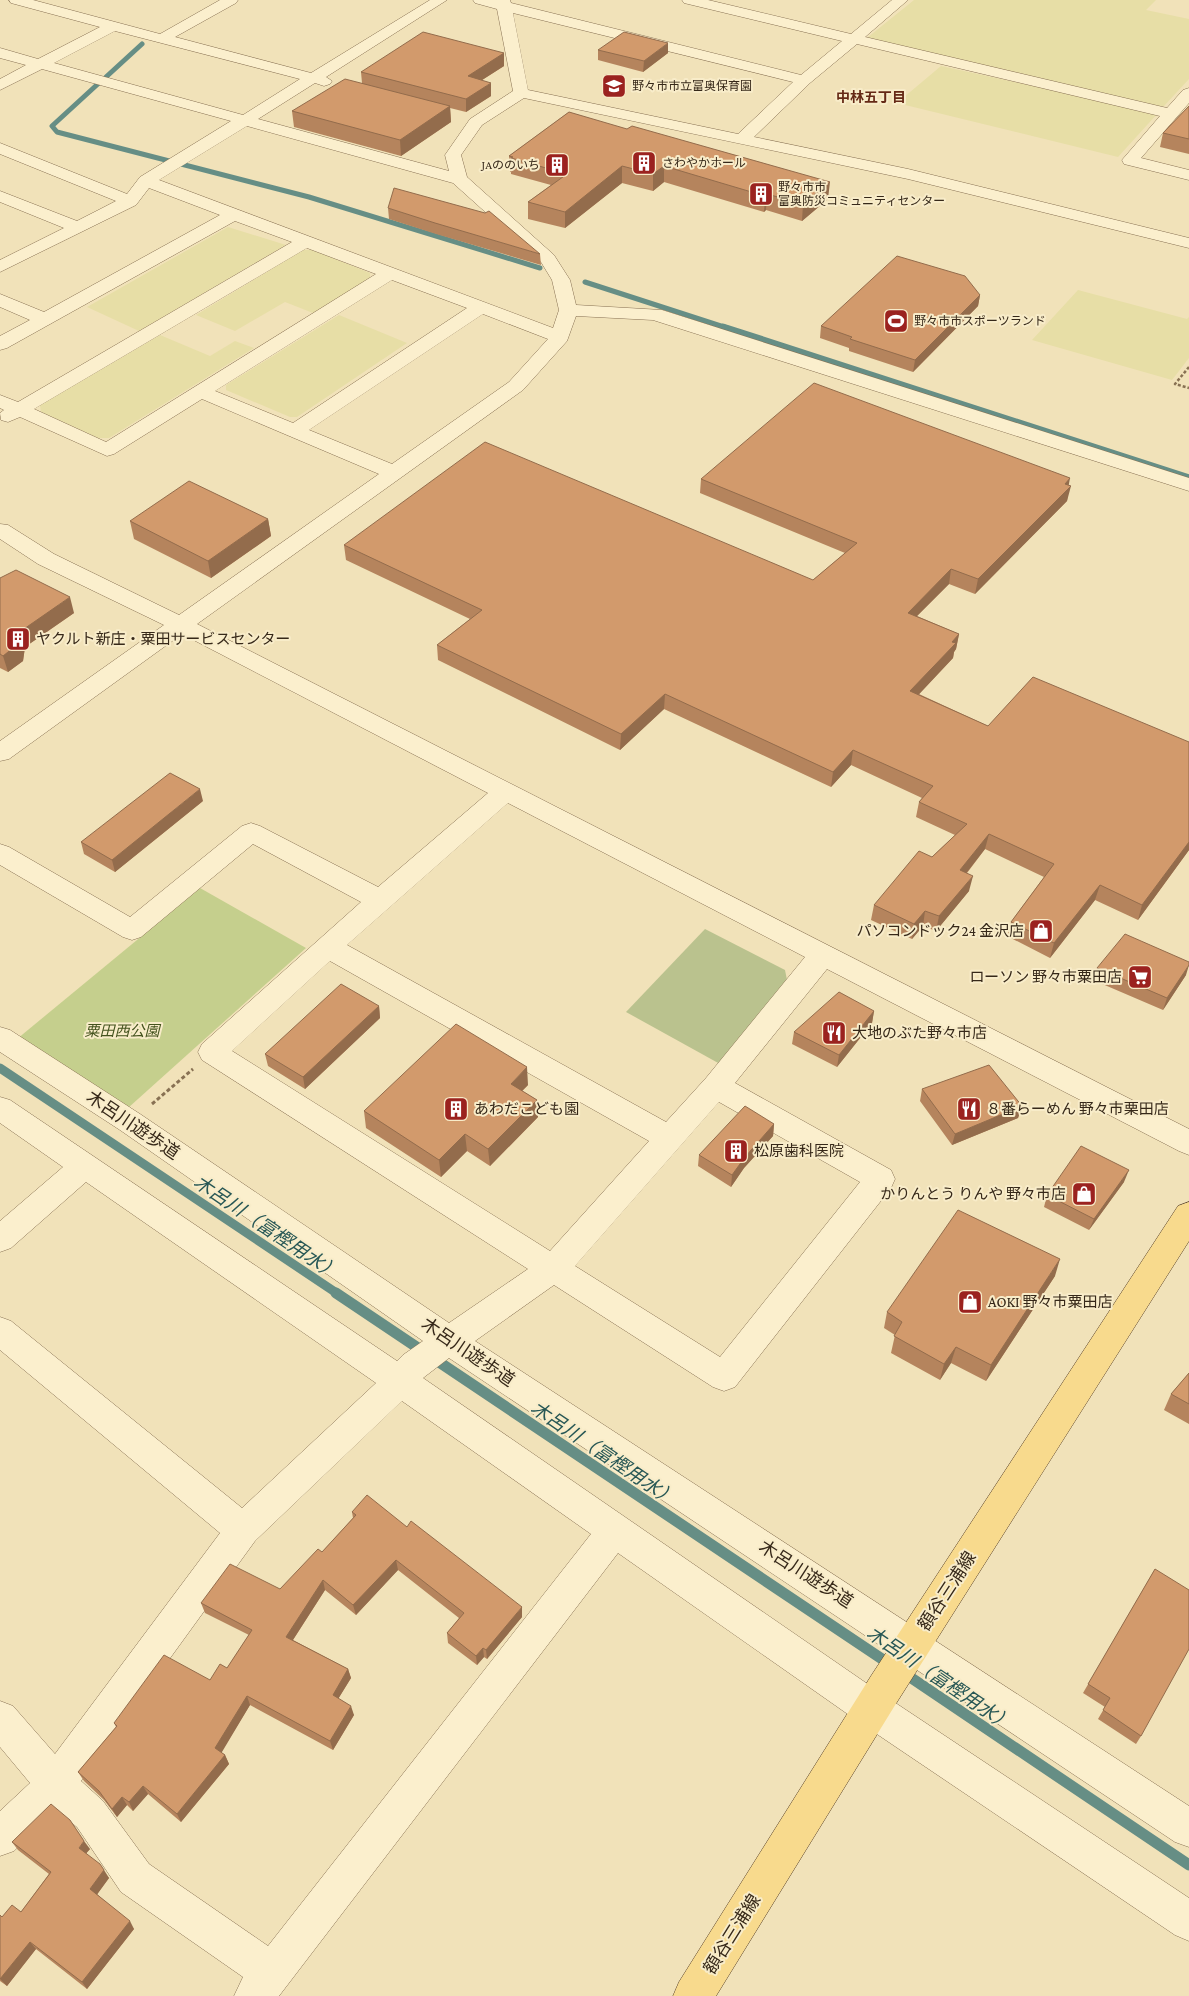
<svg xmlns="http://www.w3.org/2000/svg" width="1189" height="1996" font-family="'Crimson Pro','Noto Sans JP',serif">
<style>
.farmland{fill:#e7dea6}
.green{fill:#c5cf8d}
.cemetery{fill:#bac28e}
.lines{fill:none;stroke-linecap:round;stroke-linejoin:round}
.stream-far3{stroke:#668e85;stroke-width:5}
.stream-far2{stroke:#668e85;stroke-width:7}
.stream-far1{stroke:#668e85;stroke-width:9}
.stream{stroke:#668e85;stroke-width:11}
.minor-casing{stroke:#887153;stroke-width:1}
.major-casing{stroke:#553e28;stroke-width:1}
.path-far1{stroke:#887153;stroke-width:2.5;stroke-dasharray:3 2;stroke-linecap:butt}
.path{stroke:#887153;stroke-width:3;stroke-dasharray:4 2.5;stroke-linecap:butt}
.minor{fill:#fbefcd;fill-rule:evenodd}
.major{fill:#f8da8d;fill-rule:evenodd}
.wall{fill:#b5845d}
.shaded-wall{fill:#936c4c}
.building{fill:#d29a6c;stroke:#936c4c}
.labels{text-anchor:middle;stroke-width:4;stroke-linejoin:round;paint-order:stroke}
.far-poi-label{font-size:12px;fill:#362819;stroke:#f8ecc9;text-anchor:start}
.far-neighbourhood-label{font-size:14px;font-weight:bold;fill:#652916;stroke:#f8ecc9}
.poi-label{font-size:15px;fill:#362819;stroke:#f8ecc9;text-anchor:start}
.park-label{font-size:15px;font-style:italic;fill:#44531e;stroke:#f8ecc9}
.near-street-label{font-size:18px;fill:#362819;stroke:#f8ecc9}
.near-water-label{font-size:19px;font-style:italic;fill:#275755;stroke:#f8ecc9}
</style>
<rect width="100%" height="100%" fill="#f1e2b9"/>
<path class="farmland" d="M914 0H1156L1146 10 1189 19V79L1164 106 1155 108 867 38Z
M941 66 1158 113 1118 157 897 103Z
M228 227 286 245 139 331 87 307Z
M303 250H313L370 273V279L313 313 285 302 235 331 196 315Z
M1078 290 1187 319 1189 317V358L1172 380 1032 340Z
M339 315 407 343 297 417H290L226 390V385Z
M160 335 210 356 235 341 254 348 109 438H98L41 412 40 405Z"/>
<path class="green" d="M200 888 306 948 128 1108 17 1039Z"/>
<path class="cemetery" d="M705 929 785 970 788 985 720 1064 626 1012Z"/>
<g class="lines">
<path class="stream-far3" d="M106 77 142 44
M100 82 52 126 57 132 309 197 540 268
M585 282 727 328"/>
<path class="stream-far2" d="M723 327 1189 478"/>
<path class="stream-far1" d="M0 1068 338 1294"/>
<path class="stream" d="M336 1293 891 1665
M904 1673 1189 1865"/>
<defs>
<path id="minor" d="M9 0H33L160 34 220 0H238L236 3 175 37 311 73 430 0H447L326 77 332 81 330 84 324 86 315 83 258 119 449 171 445 155 470 119 513 91 497 9 475 3 473 0H510L511 3 801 75 842 41 684 3 682 0H708L851 34 892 0H908L865 37 1167 108 1183 90 1189 88V103L1141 158 1189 170V180L1124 164 1122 160 1160 116 857 44 810 83 754 137 908 169 1189 238V248L908 179 524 98 482 125 461 155 467 177 554 255 570 280 576 305 662 310 1189 478V491L653 320 576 316 567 341 523 390 197 624 1189 1129V1155L1179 1151 827 969 735 1083 891 1170 895 1179 891 1188 735 1387 724 1391 713 1387 554 1285 475 1341 1189 1806V1847L1175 1842 449 1358 423 1378 885 1696 1189 1898V1941L1175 1935 859 1722 618 1553 279 1996H234L243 1977 121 1892 77 1827 56 1810 14 1851 0 1856V1811L30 1783 0 1747V1701L13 1706 55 1754 220 1533 0 1350V1317L11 1321 242 1508 376 1383 86 1182 11 1248 0 1252V1221L63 1167 0 1123V1097L10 1100 397 1361 403 1355 423 1341 120 1130 0 1052V1027L10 1030 140 1114 449 1323 528 1269 202 1060 198 1052 202 1044 361 902 253 844 141 937 132 940 123 937 0 865V844L9 847 130 917 242 826 251 823 260 826 378 887 488 793 182 634 9 759 0 761V741L164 625 38 564 0 539V524L8 525 54 554 179 615 379 474 202 399 114 454 107 456 20 417 8 422 1 420 0 413 4 410 0 408V395L18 402 292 242 235 221 7 348 0 350V336L30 320 0 307V294L44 312 220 215 149 188 136 205 0 272V260L64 228 0 202V191L77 221 116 201 0 154V143L127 194 140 177 231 121 42 69 0 90V79L26 65 0 58V48L38 59 100 27 11 3ZM513 13 793 82 738 134 528 90ZM115 31 300 79 243 115 54 63ZM247 126 453 183 541 262 552 280 559 310 553 328 159 180ZM307 248 376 274 106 442 34 409ZM392 280 467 308 293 423 215 391ZM483 314 548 339 509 382 392 464 309 430ZM508 803 805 957 706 1078 666 1122 347 945ZM330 961 649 1141 550 1251 232 1051ZM719 1102 860 1182 720 1357 575 1266ZM402 1401 591 1534 268 1946 149 1864 103 1801 81 1781 255 1541Z"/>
<path id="major" d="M1189 1202V1241L897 1702 716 1996H673L679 1982 871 1676 1178 1206Z"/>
</defs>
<use href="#minor" class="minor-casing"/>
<use href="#major" class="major-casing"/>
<path class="path-far1" d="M1189 367 1175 384 1189 388"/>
<path class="path" d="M152 1104 193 1069"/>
<use href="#minor" class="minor"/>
<use href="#major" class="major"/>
</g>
<path class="wall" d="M598 50 668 53 643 72 598 60Z
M504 53V66L482 80 491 96 466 112 450 108 451 122 401 156 294 127 292 111 362 83 361 72Z
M1189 106V154L1160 147 1163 133Z
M569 112 828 199 802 221 766 210 764 212 664 182 653 191 622 183 565 228 528 219V202L551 185 511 174V172H510L509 156Z
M388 208 540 254 541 265 436 234 389 219Z
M980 295 978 306 913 372 849 351V348L820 338 821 326Z
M701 479 1069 486 1067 501 975 594 949 584 917 616 959 634 956 649 954 652 953 658 919 694 988 726 1189 742V850L1138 920 1095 900 1050 958 1007 936 1011 922 1044 877 985 849 967 873 969 891 936 931 923 926 912 939 871 920 874 905 932 857 955 835 916 817 919 802 922 798 851 765 831 787 664 709 620 750 438 660 437 645 470 619 346 560 344 545 813 580 845 553 700 493Z
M268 519 271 536 211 578 134 539 130 521Z
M0 578 74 613 25 647 23 661 8 672 0 668Z
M203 801 115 872 84 854 81 842Z
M1097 968 1186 975 1163 1010 1093 980Z
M379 1006 380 1018 305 1089 268 1066 265 1054Z
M874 1011 872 1023 837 1067 792 1044 794 1032Z
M528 1085 522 1091 537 1100 538 1117 490 1166 467 1151 441 1177 366 1128 364 1111Z
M922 1089 1022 1106 1018 1118 952 1145 920 1101Z
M774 1124 773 1136 744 1168 731 1187 698 1166 699 1155Z
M1124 1182 1089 1230 1044 1207 1047 1195Z
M1055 1276 986 1381 951 1363 940 1380 891 1353 895 1335 884 1328 887 1312Z
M1189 1373V1424L1164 1410 1171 1394Z
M352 1512 407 1527 522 1617 487 1659 484 1657 477 1665 448 1643 447 1633 459 1618 398 1570 356 1615 325 1590 293 1640 348 1669 351 1678 338 1699 354 1715 333 1750 250 1705 221 1752 225 1755 229 1764 181 1822 148 1794 133 1811 127 1805 117 1817 104 1800 84 1781 78 1772 116 1727 114 1723 210 1680 227 1668 249 1635 205 1613 201 1603 280 1589 322 1552 353 1518Z
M1155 1569 1141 1736 1136 1744 1098 1719 1105 1707 1083 1693Z
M12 1842 90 1849 86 1853 109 1878 97 1894 134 1929 87 1989 36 1949 7 1986 0 1981V1915L2 1917 21 1912 49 1874 18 1850Z"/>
<path class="shaded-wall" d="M668 43V53L643 72 644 61Z
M504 53V66L468 89V76Z
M491 83V96L466 112V99Z
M450 106 451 122 401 156 400 140Z
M622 166V183L565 228V212Z
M664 166V182L653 191V174Z
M830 182 828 199 802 221 803 204Z
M767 194 766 210 764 212 765 196Z
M980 295 978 306 913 372 915 360Z
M1070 478 1068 489 1071 486 1067 501 975 594 978 579Z
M268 519 271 536 211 578 208 561Z
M951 569 949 584 905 628 908 613Z
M70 597 74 613 25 647 23 661 8 672 3 656 21 631Z
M959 634 956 649 954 652 953 658 908 706 910 691Z
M665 694 664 709 620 750 621 734Z
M853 750 851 765 831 787 833 772Z
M200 789 203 801 115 872 112 860Z
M989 834 985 849 957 885 960 870Z
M1189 842V850L1138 920 1142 905Z
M973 876 969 891 936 931 939 916Z
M1100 885 1095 900 1050 958 1054 943Z
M925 911 923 926 912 939 914 924Z
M1189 965 1186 975 1163 1010 1167 998Z
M379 1006 380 1018 305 1089 303 1077Z
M874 1011 872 1023 837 1067 839 1055Z
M527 1067 528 1085 512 1101 511 1084Z
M537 1100 538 1117 490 1166 488 1149Z
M1022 1106 1018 1118 952 1145 955 1134Z
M774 1124 773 1136 744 1168 731 1187 732 1175 745 1157Z
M465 1134 467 1151 441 1177 439 1160Z
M1129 1170 1124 1182 1089 1230 1094 1219Z
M1060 1259 1055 1276 986 1381 991 1365Z
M956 1347 951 1363 940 1380 944 1364Z
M396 1560 398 1570 356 1615 353 1605Z
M323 1580 325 1590 289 1646 286 1637Z
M522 1607V1617L487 1659 486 1650Z
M483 1648 484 1657 477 1665 476 1656Z
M348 1669 351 1678 335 1704 333 1695Z
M247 1696 250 1705 219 1757 215 1748Z
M351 1706 354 1715 333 1750 330 1741Z
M225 1755 229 1764 181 1822 177 1814Z
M143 1786 148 1794 133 1811 129 1802Z
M122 1797 127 1805 117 1817 112 1809Z
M84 1841 90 1849 84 1856 79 1848Z
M104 1870 109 1878 96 1896 90 1889Z
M130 1921 134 1929 87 1989 82 1982Z
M30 1942 36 1949 7 1986 0 1979Z"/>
<path class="building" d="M423 32 504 53 468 76 491 83 466 99 361 72Z
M624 32 668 43 644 61 598 50Z
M345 79 450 106 400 140 292 111Z
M1189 106V139L1163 133Z
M569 112 627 129 632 126 830 182 803 204 767 194 765 196 664 166 653 174 622 166 565 212 528 202 567 174 511 158 513 157 509 156Z
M394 188 485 213 489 211 540 254 435 223 388 208Z
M897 256 965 276 980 295 915 360 850 339 852 337 821 326Z
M814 383 1070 478 1065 484 1071 486 978 579 951 569 908 613 959 634 952 642 956 643 910 691 988 726 1033 677 1189 742V842L1142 905 1100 885 1054 943 1011 922 1054 864 989 834 960 870 973 876 939 916 925 911 914 924 874 905 919 851 932 857 967 824 919 802 933 786 853 750 833 772 665 694 621 734 437 645 482 610 344 545 485 442 813 580 857 543 701 479Z
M189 481 268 519 208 561 130 521Z
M16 570 70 597 21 631 18 644 3 656 0 654V578Z
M170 773 200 789 112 860 81 842Z
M1125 934 1189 962V965L1167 998 1097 968Z
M341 984 379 1006 303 1077 265 1054Z
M839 992 874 1011 839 1055 794 1032Z
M456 1024 527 1067 511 1084 537 1100 488 1149 465 1134 439 1160 364 1111Z
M989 1065 1022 1106 955 1134 922 1089Z
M745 1106 774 1124 745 1157 732 1175 699 1155Z
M1081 1146 1129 1170 1094 1219 1047 1195Z
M958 1210 1060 1259 991 1365 956 1347 944 1364 894 1336 902 1322 887 1312Z
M1189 1373V1404L1171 1394Z
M367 1495 407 1527 411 1521 522 1607 486 1650 483 1648 476 1656 447 1633 464 1613 396 1560 353 1605 323 1580 286 1637 348 1669 333 1695 351 1706 330 1741 247 1696 215 1748 225 1755 177 1814 143 1786 129 1802 122 1797 112 1809 99 1791 78 1772 117 1726 114 1723 164 1655 210 1680 220 1664 227 1668 252 1630 201 1603 230 1564 280 1589 318 1549 322 1552 356 1515 352 1512Z
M1155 1569 1189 1590V1649L1141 1736 1103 1710 1110 1698 1088 1684Z
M51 1804 70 1820 84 1841 79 1848 100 1864 104 1870 90 1889 130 1921 82 1982 30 1942 0 1979V1915L2 1917 12 1905 21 1912 51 1872 12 1842Z"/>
<defs>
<symbol id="school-square" viewBox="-11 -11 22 22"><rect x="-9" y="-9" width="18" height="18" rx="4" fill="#9b221f" stroke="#f8ecc9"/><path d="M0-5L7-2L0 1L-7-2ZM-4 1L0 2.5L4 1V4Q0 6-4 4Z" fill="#fff"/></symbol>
<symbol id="building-square" viewBox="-11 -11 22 22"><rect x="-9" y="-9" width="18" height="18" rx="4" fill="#9b221f" stroke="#f8ecc9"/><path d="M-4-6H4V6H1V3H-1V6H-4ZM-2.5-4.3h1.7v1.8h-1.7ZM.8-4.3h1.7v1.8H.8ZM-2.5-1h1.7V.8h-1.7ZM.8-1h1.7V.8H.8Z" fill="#fff"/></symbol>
<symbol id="stadium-square" viewBox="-11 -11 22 22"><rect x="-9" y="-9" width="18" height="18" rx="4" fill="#9b221f" stroke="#f8ecc9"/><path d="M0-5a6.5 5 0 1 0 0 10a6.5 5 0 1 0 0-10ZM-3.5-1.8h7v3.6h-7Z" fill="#fff"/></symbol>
<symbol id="shop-square" viewBox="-11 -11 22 22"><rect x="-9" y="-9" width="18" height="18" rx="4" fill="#9b221f" stroke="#f8ecc9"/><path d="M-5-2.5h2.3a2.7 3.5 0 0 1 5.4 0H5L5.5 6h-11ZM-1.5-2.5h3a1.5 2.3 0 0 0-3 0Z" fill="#fff"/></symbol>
<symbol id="supermarket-square" viewBox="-11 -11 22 22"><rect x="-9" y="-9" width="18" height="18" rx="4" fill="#9b221f" stroke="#f8ecc9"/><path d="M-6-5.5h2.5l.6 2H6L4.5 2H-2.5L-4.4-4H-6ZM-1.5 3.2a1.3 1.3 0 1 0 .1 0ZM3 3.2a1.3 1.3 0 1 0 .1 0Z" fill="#fff"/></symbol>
<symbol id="restaurant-square" viewBox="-11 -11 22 22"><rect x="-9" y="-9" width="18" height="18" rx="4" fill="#9b221f" stroke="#f8ecc9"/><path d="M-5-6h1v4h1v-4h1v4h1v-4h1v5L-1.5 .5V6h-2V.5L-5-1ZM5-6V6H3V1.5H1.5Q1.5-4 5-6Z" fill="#fff"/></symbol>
</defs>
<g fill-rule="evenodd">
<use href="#school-square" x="600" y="72" width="28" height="28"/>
<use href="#building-square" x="630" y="149" width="28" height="28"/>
<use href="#building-square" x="543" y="151" width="28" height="28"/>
<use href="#building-square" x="747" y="180" width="28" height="28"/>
<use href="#stadium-square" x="882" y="307" width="28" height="28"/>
<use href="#building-square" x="4" y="625" width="28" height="28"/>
<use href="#shop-square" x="1027" y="917" width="28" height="28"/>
<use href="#supermarket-square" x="1126" y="963" width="28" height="28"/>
<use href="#restaurant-square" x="820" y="1019" width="28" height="28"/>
<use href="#building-square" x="442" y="1095" width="28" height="28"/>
<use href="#restaurant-square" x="955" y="1095" width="28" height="28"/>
<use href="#building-square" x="722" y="1137" width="28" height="28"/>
<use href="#shop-square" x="1070" y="1180" width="28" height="28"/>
<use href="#shop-square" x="956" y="1288" width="28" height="28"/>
</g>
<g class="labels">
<g class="far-poi-label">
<text x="632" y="90">野々市市立富奥保育園</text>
<text x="662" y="167">さわやかホール</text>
<text x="540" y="169" text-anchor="end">JAののいち</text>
<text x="778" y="191">野々市市<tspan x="778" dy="14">富奥防災コミュニティセンター</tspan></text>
<text x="914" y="325">野々市市スポーツランド</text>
</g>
<g class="far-neighbourhood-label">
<text x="871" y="102">中林五丁目</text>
</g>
<g class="poi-label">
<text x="36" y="644">ヤクルト新庄・粟田サービスセンター</text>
<text x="1024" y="936" text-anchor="end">パソコンドック24 金沢店</text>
<text x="1122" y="982" text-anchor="end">ローソン 野々市粟田店</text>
<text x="852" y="1038">大地のぶた野々市店</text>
<text x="474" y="1114">あわだこども園</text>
<text x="986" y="1114">８番らーめん 野々市栗田店</text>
<text x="754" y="1156">松原歯科医院</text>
<text x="1066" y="1199" text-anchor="end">かりんとう りんや 野々市店</text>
<text x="988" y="1307">AOKI 野々市粟田店</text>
</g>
<g class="park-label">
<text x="122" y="1036">粟田西公園</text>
</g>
<g class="near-street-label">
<text transform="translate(133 1125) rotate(34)" y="6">木呂川遊歩道</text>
<text transform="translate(468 1352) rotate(34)" y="6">木呂川遊歩道</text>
<text transform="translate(806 1574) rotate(33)" y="6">木呂川遊歩道</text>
<text transform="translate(947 1591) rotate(-57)" y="6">額谷三浦線</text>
<text transform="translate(732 1934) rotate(-58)" y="6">額谷三浦線</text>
</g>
<g class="near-water-label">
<text transform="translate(267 1227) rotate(34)" y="7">木呂川（富樫用水）</text>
<text transform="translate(604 1453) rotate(34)" y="7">木呂川（富樫用水）</text>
<text transform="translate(940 1678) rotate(34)" y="7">木呂川（富樫用水）</text>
</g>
</g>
</svg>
